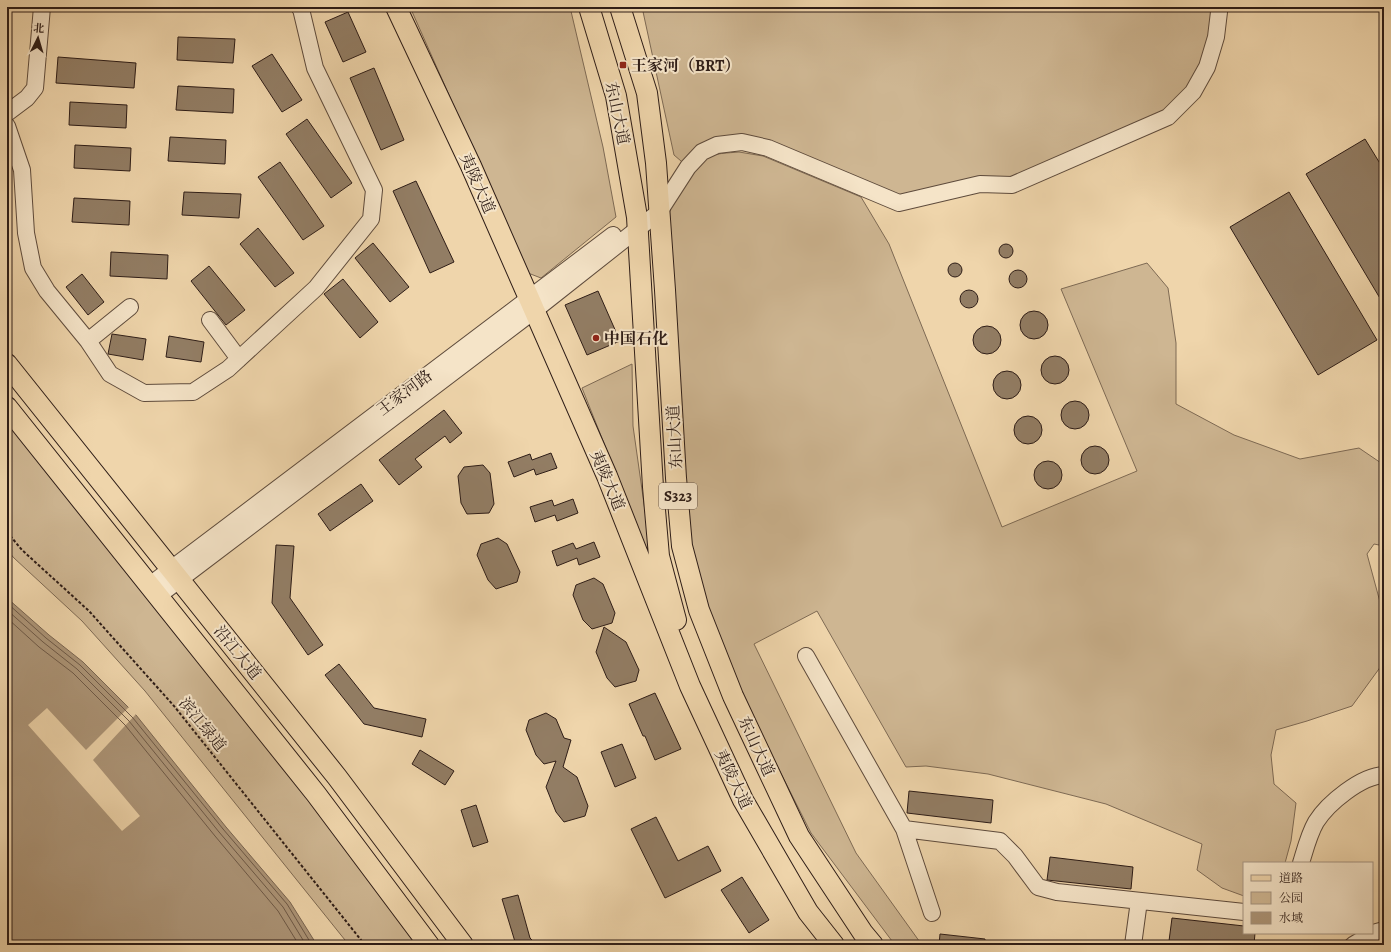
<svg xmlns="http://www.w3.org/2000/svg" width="1391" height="952" font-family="Alegreya,'Noto Serif SC',serif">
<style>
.green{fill:#ceb692;stroke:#7e6a54}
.water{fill:#ad9679;stroke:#7a6652}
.pier{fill:#efd5ab}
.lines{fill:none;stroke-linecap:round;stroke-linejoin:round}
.shore{stroke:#6e5a48;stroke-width:1}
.building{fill:#927d64;stroke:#2e1d17}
.minor-casing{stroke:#5e4b3c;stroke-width:18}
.major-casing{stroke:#2e1d17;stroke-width:22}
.path{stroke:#2e1d17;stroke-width:2;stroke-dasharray:3 2;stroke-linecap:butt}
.minor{stroke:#f5e4c8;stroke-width:16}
.major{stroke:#efd5ab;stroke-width:20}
.poi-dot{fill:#8f2418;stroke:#f5e4c8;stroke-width:1.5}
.labels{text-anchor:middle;stroke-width:4;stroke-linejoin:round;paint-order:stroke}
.shield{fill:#f5e4c8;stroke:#6a594c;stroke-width:1}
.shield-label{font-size:15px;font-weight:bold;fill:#2e1d17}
.poi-label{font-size:16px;font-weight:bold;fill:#2e1d17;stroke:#f5e4c8;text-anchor:start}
.street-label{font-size:16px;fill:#2e1d17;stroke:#f5e4c8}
</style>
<rect width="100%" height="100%" fill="#efd5ab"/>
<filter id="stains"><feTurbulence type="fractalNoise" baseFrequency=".005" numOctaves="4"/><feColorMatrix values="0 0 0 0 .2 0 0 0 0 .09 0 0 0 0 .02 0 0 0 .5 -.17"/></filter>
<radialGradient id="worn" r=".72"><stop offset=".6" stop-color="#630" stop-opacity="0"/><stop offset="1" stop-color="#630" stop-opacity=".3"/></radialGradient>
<path class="green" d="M410 7H570L603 147 616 217 541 278 528 273Z
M642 7H1218L1207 67 1168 117 1027 179 899 203 742 142 688 167 674 155Z
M739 152 763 156 861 197 889 244 1002 527 1137 471 1061 289 1147 263 1168 288 1176 343V404L1234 435 1300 459 1359 448 1384 465V546L1374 544 1367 554 1383 613 1384 662 1352 706 1307 721 1276 730 1271 755 1274 784 1296 803 1291 841 1285 863H1244V896L1222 888 1197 870 1202 844 1106 804 988 774 926 766 906 767 817 611 754 644 856 853 922 945H895L811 833 746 704 709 612 687 545 663 212C675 195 688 169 705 158 714 153 729 153 739 152Z
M632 364 633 426 645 511 658 579 582 388Z
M7 420 237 707 421 945H349L145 691 82 621 14 558 7 550Z"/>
<path class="water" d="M7 598 49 635 83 662 136 715 226 827 290 902 317 945H7Z"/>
<path class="pier" d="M130 706 137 713 93 760 140 816 122 831 28 725 47 708 86 750Z"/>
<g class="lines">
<path class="shore" d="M7 603 46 638 80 665 133 718 223 829 287 904 312 945
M7 610 43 642 77 669 129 721 219 832 283 907 306 945
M7 618 39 647 73 673 125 725 215 836 278 911 299 945"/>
</g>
<path class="building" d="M348 12 366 52 343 62 325 22Z
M178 37 235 39 233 63 177 60Z
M272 54 302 100 282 112 252 66Z
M58 57 136 63 134 88 56 83Z
M374 68 404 140 381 150 350 78Z
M178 86 234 89 233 113 176 110Z
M70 102 127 105 126 128 69 125Z
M307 119 352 183 331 198 286 134Z
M170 137 226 140 225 164 168 161Z
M1365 139 1384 170V305L1306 174Z
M75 145 131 148 130 171 74 168Z
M280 162 324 226 303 240 258 177Z
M416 181 454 262 430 273 393 191Z
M184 192 241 194 239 218 182 215Z
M1289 192 1377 340 1318 375 1230 227Z
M74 198 130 201 129 225 72 222Z
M258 228 294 273 275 287 240 244Z
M373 243 409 287 390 302 355 258Z
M999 251a7 7 0 1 1 14 0a7 7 0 1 1-14 0Z
M111 252 168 255 167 279 110 276Z
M948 270a7 7 0 1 1 14 0a7 7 0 1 1-14 0Z
M209 266 245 310 226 325 191 281Z
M1009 279a9 9 0 1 1 18 0a9 9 0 1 1-18 0Z
M82 274 104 302 88 315 66 287Z
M343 279 378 322 360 338 324 294Z
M960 299a9 9 0 1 1 18 0a9 9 0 1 1-18 0Z
M598 291 620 341 587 355 565 305Z
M1020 325a14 14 0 1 1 28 0a14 14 0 1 1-28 0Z
M973 340a14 14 0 1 1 28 0a14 14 0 1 1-28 0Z
M112 334 146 339 143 360 108 354Z
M169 336 204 342 201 362 166 357Z
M1041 370a14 14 0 1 1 28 0a14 14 0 1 1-28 0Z
M993 385a14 14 0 1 1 28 0a14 14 0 1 1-28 0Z
M1061 415a14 14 0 1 1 28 0a14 14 0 1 1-28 0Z
M444 410 462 433 450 443 445 436 415 459 422 467 399 485 379 460Z
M1014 430a14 14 0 1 1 28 0a14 14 0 1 1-28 0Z
M1081 460a14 14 0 1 1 28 0a14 14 0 1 1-28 0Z
M551 453 557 468 536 475 534 469 514 477 508 462 530 454 532 460Z
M1034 475a14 14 0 1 1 28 0a14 14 0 1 1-28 0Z
M483 465 490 473 494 504 489 513 467 514 461 503 458 476 464 467Z
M361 484 373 501 330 531 318 514Z
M573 499 578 513 557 521 555 515 535 522 530 507 552 500 554 506Z
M498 538 507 544 520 572 517 582 496 589 488 580 477 555 481 544Z
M594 542 600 557 579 565 577 558 557 566 552 551 573 543 576 549Z
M276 545 294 546 290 598 323 645 308 655 272 603Z
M594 578 603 584 615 613 612 623 592 629 583 620 573 595 576 585Z
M604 627 626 642 639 670 636 681 615 687 607 678 596 652Z
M339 664 374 708 426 719 422 737 364 724 325 675Z
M655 693 681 749 655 760 645 736H643L629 704Z
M546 713 556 719 564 738 571 740 563 767 577 777 588 806 585 816 564 822 556 812 546 787 556 761 544 764 536 755 526 730 529 720Z
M622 744 636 778 615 787 601 752Z
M420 750 454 771 445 785 412 764Z
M909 791 993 800 991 823 907 813Z
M476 805 488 842 473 847 461 810Z
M656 817 678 861 708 846 721 871 665 898 631 829Z
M1050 857 1133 867 1131 889 1047 880Z
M742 877 769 920 749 933 721 890Z
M518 895 530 938 537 945H516L502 899Z
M1172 918 1244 926V933H1255L1254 945H1206L1169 941Z
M940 934 985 939V945H939Z"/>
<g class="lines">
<defs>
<path id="minor" d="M7 113 27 98 35 88 42 7
M7 126 22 170 26 233 33 268 47 291 88 341 110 374 144 393 193 392 228 369 316 288 371 219 374 190 315 68 301 9 299 7
M210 320 239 359
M88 341 130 307
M150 585 613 235
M158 596 535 310 659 212 688 167 702 152 717 145 742 142 768 148 899 203 980 184 1012 185 1168 117 1193 92 1207 67 1216 37 1219 12 1218 7
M806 656 904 829 932 913
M904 829 1000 841 1015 856 1038 887 1057 892 1244 912
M1301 863C1305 850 1309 834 1316 822 1328 803 1361 776 1384 775
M1133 945 1139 901
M1353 945 1373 933 1384 930"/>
<path id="major" d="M396 7 471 166 607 476 690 686 743 800 808 912 834 945
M589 7 616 96 637 217 653 487 659 556 676 620
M620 7 647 93 656 163 665 290 676 478 682 546 699 610 733 696 799 836 863 933 873 945
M7 364 337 777 463 945
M7 407 316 794 429 945"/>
</defs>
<use href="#minor" class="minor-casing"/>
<use href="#major" class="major-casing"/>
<path class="path" d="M7 532 22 550 89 611 174 706 365 945"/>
<use href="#minor" class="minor"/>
<use href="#major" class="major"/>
</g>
<g class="poi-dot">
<rect x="619" y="61" width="8" height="8" rx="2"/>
<circle cx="596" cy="338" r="4"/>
</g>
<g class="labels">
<rect class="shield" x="659" y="483" width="38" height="26" rx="3"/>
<g class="shield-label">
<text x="678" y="501">S323</text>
</g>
<g class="poi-label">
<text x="631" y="71">王家河（BRT）</text>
<text x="604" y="344">中国石化</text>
</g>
<g class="street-label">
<text transform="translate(618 113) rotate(78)" y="6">东山大道</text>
<text transform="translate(478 183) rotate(66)" y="6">夷陵大道</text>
<text transform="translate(404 392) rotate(-37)" y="6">王家河路</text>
<text transform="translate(674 437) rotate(-93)" y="6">东山大道</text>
<text transform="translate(608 480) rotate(67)" y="6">夷陵大道</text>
<text transform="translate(238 652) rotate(51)" y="6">沿江大道</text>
<text transform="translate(203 724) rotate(51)" y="6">滨江绿道</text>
<text transform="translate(757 746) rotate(65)" y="6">东山大道</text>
<text transform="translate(734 779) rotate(64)" y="6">夷陵大道</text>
</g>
</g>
<rect width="1391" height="952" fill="none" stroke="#efd5ab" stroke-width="24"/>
<rect x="8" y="8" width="1375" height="936" fill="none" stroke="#2e1d17" stroke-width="2"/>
<rect x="12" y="12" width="1367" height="928" fill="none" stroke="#2e1d17"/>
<rect x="1243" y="862" width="130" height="72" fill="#f5e4c8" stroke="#a59481"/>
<rect x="1251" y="875" width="20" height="6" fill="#efd5ab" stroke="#a59481"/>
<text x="1279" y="882" font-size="12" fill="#2e1d17">道路</text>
<rect x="1251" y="892" width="20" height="12" fill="#ceb692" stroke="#a59481"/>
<text x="1279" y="902" font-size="12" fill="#2e1d17">公园</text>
<rect x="1251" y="912" width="20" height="12" fill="#ad9679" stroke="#a59481"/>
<text x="1279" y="922" font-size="12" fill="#2e1d17">水域</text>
<g transform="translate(38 38) rotate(5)" stroke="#f5e4c8" stroke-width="3" paint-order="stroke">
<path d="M0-3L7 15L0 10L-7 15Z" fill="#2e1d17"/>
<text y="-6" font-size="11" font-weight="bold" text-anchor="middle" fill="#2e1d17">北</text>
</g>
<rect width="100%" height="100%" filter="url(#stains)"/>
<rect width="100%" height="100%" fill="url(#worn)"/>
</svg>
